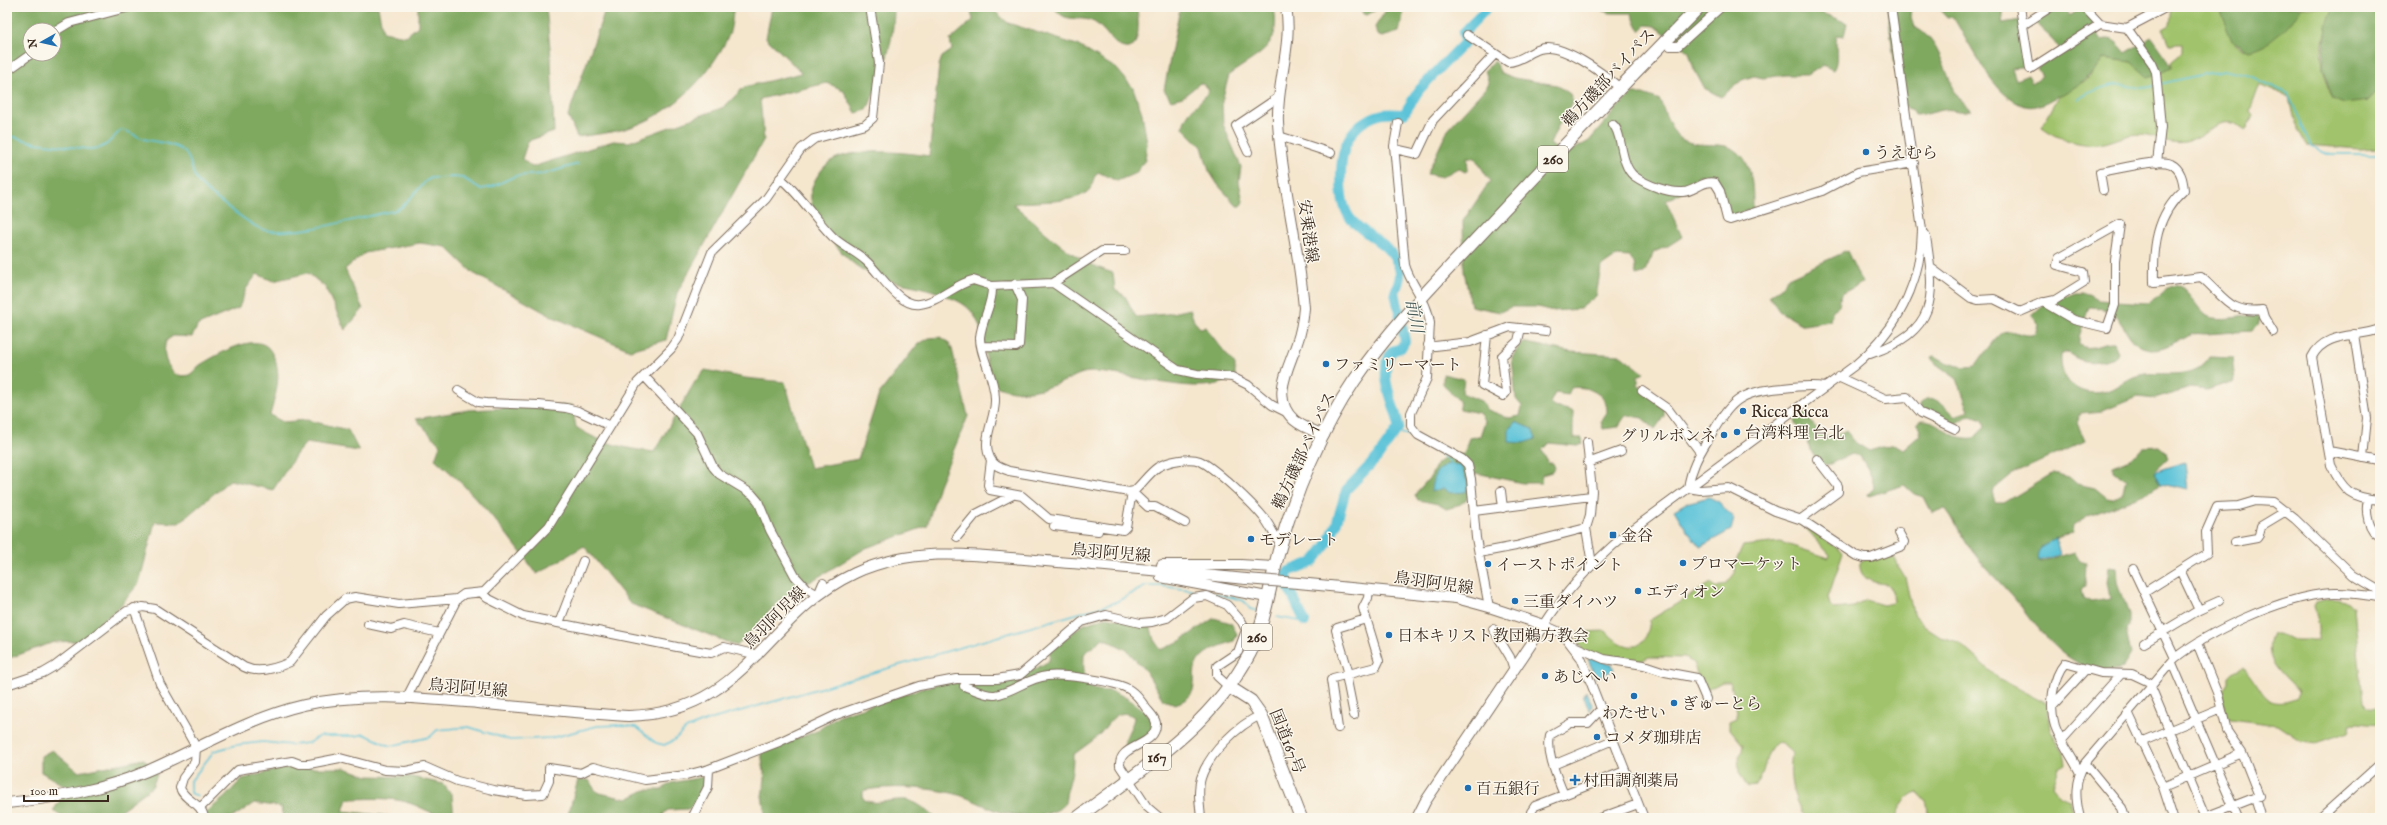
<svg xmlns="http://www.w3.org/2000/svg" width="2387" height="825" font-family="'IM FELL English','Noto Serif JP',serif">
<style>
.green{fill:#a1c36c;stroke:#6e7645}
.forest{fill:#80a960;stroke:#5e6a3f;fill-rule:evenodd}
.water{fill:#5bc3d8;stroke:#4b767b}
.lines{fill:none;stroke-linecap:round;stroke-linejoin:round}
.stream{stroke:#5bc3d8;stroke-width:1.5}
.river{stroke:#5bc3d8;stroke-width:10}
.minor-casing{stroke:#7c6c5c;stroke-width:10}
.major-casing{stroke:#7c6c5c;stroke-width:12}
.highway-casing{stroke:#7c6c5c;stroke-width:14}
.minor{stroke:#fff;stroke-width:8}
.major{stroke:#fff;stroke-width:10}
.highway{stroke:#fff;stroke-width:12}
.major-bridge-casing{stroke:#7c6c5c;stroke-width:12;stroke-linecap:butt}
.major-bridge{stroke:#fff;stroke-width:10}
.poi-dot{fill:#1f6fb2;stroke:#fbf7ec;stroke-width:1.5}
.labels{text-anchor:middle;stroke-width:3;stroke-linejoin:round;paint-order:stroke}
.shield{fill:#fbf7ec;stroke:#75685c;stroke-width:1}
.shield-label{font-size:15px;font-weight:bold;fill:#3b2a1e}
.street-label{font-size:16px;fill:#3b2a1e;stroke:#fbf7ec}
.poi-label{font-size:16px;fill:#3b2a1e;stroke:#fbf7ec;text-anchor:start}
.water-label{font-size:17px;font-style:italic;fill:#455856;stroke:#fbf7ec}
</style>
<rect width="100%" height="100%" fill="#fbf7ec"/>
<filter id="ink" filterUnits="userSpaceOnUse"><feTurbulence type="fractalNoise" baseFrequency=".025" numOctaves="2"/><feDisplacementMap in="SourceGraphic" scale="8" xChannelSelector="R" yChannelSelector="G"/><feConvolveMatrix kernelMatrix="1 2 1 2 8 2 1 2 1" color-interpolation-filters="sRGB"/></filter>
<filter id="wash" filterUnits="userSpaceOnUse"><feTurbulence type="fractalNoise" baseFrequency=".012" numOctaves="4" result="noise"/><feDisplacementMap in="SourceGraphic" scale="16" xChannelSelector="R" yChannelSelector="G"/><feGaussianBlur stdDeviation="0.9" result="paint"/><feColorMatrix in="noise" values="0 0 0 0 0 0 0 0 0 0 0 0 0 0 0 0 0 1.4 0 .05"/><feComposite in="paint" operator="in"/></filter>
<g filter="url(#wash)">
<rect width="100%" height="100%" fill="#f5e6ce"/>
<path class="green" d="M2172 7H2218L2235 44 2245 49 2300 9V7H2334C2327 23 2319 51 2322 69 2324 79 2329 90 2333 99L2369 101 2380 88V148L2359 149 2307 145 2293 117 2289 97 2260 84 2250 111 2253 115 2246 130C2242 128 2238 124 2233 123 2216 120 2206 135 2192 140 2172 147 2163 138 2147 135 2134 132 2121 138 2108 142 2087 149 2059 140 2042 127L2059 96 2088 79 2104 58 2131 62 2137 66 2173 68 2171 62 2182 53V44H2170L2163 29 2170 25Z
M1804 526 1843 552 1828 598 1830 605 1834 609 1854 607 1866 600 1883 605 1892 603 1894 600 1892 591 1887 584C1872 583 1858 579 1860 561L1867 558 1893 557 1905 577 1913 613 1928 629 1942 638 1959 643 1999 679 2047 704 2050 730 2064 752 2066 764 2059 768 2053 786 2060 795 2069 799 2072 812 2069 816 1927 818C1929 806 1927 800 1917 792 1906 795 1899 807 1896 818H1806C1792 799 1788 776 1792 753L1782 744 1775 743C1763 755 1767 773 1755 786L1747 787 1739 772 1738 756 1742 751 1743 745 1730 729V721L1737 718C1738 712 1732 686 1730 682H1722L1707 690 1703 689 1693 663 1685 658 1649 657 1639 662 1585 656 1578 641V632L1606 631C1613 640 1633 654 1643 641 1648 635 1649 626 1650 620L1711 583 1715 588 1727 583 1735 573 1736 561 1743 546 1780 542 1829 558 1830 555Z
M2331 598C2341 598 2348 599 2354 608L2363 701 2369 707 2380 709V724C2369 726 2360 721 2350 724L2348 732 2317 743 2301 741 2277 725 2229 719 2225 713 2222 692 2228 683V676L2232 672 2243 667C2263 683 2261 714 2296 698L2299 692C2285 674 2260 660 2273 634H2278L2296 641H2317C2322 628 2317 618 2314 606L2316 602Z"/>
<path class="forest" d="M7 7H378L383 32 406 36 418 26V7H546L551 58 554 132 528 141 522 159 532 167 613 141 629 142 724 107 744 87 802 73 766 38 772 7H894C894 46 882 75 867 110L856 113 843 90 827 83 760 99 764 139 677 293 666 340 630 350 551 316 473 273 446 247 420 243 365 253 345 269 363 309 345 330 325 287 308 273 273 281 257 274 246 289 239 308 198 325 192 337 173 336 166 341C162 355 166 365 176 375 181 376 185 376 189 375 193 373 196 368 200 365 215 356 257 330 270 350 284 371 276 393 270 415L283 422 307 420 348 430 359 451 306 443 297 453 273 490 230 480 179 523 155 522 139 583 120 606 80 641 54 642 7 659ZM30 30H54V54H30Z
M606 7H734C732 16 732 29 728 37 710 75 674 112 634 126 616 133 596 134 577 137L568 116Z
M970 7H990L1008 23 1077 45 1117 69 1133 88 1142 113 1147 143 1145 160 1136 173 1117 181 1098 172C1092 178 1094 183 1090 189 1079 205 1031 200 1013 204 1046 232 1071 260 1113 273L1115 290 1125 296 1136 317 1167 314 1190 309 1194 321 1200 328 1205 327 1235 365V377C1201 400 1131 372 1091 372 1082 372 1073 377 1065 381 1040 391 1013 398 989 382 985 360 986 324 968 308 961 301 948 297 939 293 919 285 897 284 877 277 849 266 835 246 820 222 806 199 808 185 826 165 843 146 905 152 929 156L939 65 942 57 952 50 950 40 973 20Z
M1053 7H1137C1138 17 1143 56 1121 47 1113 44 1104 28 1094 22 1085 17 1074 20 1065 17 1060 15 1056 10 1053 7Z
M1180 7H1274C1282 50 1257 54 1229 75L1222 101 1223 124 1241 167 1239 182 1243 201 1241 206H1237L1218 185 1209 171 1202 147 1183 128C1185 110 1201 105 1209 90L1206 86 1200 83 1183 97 1171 100 1164 90Z
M1360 7H1381L1367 15 1363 14Z
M1388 7H1405L1399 32 1382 37 1377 35 1375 27Z
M1588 7H1796L1801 14 1817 11 1847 23 1844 36 1837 35C1834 46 1840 61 1833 70L1823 65 1808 75H1785L1763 78 1754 76 1742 80 1721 97 1704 88 1694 69 1689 52 1655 26 1646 25 1640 31 1631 13H1610Z
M1887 7H1912L1911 18 1914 27C1947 41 1943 90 1971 110 1959 114 1953 108 1943 110 1933 112 1926 115 1915 115L1912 110 1900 106Z
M1937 7H2004L2002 23 2021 20 2028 66 2012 68 2016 80 2028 75 2032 83 2042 76 2037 68 2061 52C2053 35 2043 34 2034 20L2054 7H2064L2069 16 2083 8 2097 21 2092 25 2102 40C2114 36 2119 45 2126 53L2151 37 2173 68 2148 77 2131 62 2104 58C2090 78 2079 86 2057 97 2048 102 2036 109 2025 106 1994 98 1969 43 1953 17L1947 18Z
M2218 7H2300L2301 9C2288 26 2272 46 2250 50L2232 41Z
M2334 7H2380V88L2369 101 2343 104 2333 99 2322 68 2326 25Z
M1494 61 1501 73 1514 78 1557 85 1570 94 1573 103 1557 128 1550 144 1564 155 1589 141 1618 107 1632 94H1643L1660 100C1663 109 1672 133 1680 138 1692 146 1705 144 1718 145 1753 147 1753 183 1753 209L1727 218C1724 203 1720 169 1698 176L1697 183 1666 201 1682 237 1668 246 1654 252 1644 273 1636 275 1634 263 1629 257 1617 256 1601 267 1596 296 1580 309 1553 311 1537 307H1511L1500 312 1471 306 1464 271 1463 221 1490 181 1475 158 1467 157 1468 170 1465 172 1458 168 1442 177 1427 174 1448 129 1489 84 1485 70Z
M1847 251 1862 283 1841 294 1839 306 1832 311 1830 321 1804 325 1796 321 1779 311 1769 296 1779 289 1788 278Z
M2180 286C2191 293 2197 309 2207 316 2217 322 2244 316 2256 314L2260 318 2258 325 2252 331C2236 332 2221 333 2206 334 2202 334 2198 333 2194 334 2180 338 2166 350 2151 349 2121 347 2129 307 2089 307L2079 337V345C2091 352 2102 342 2114 343L2118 352 2115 357C2096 363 2083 365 2067 352L2061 354C2059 379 2077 397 2103 392 2118 390 2126 376 2145 374 2167 372 2196 380 2209 357L2232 358 2235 381 2206 390 2191 388 2155 399 2137 397 2103 411 2081 413 2077 423 2085 441 2011 475 1992 491 1995 503H2004L2053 473 2069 477 2077 484 2095 488 2107 498 2113 499 2122 494 2126 480 2113 471V466L2128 460 2143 447 2159 446 2166 452 2168 459 2154 472 2160 484 2144 494 2089 516 2074 525 2073 532 2041 547 2037 559 2040 562 2075 552 2081 562H2086L2085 586 2081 589 2083 598 2091 602 2110 599 2107 583 2109 567 2117 568 2118 582 2129 614V626L2126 629 2131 655 2123 668C2071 681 2041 630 2013 597 1997 579 1980 563 1967 544 1959 532 1954 519 1945 508L1932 513 1924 497 1914 494 1904 485 1869 496 1868 494 1874 488C1873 476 1866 466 1860 456L1851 454 1830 464 1822 465 1810 450 1808 441 1795 424 1794 418 1799 414 1806 415 1817 430 1826 437 1846 431 1856 443 1869 451 1893 444 1904 449 1919 436 1921 429 1917 423 1921 420C1941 419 1948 441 1974 438L1985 427 1983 419 1970 415 1953 425 1921 410 1920 405C1930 388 1946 408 1954 416L1969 411 1957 379 1935 363 1932 357 1935 356C1949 364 1959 369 1976 366 1981 359 1997 335 2004 332 2014 328 2034 343 2037 329 2039 323 2036 320 2032 315L2043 305 2075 292H2083L2097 300 2149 303 2167 288Z
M940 337 948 342 952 349 968 416 939 485 927 526 866 548 780 600 737 646 631 604 584 546 537 574C506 532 475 493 435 459L440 445 416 419 468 410 572 405 576 427C599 443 627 449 654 452L696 380 705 370 745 378 785 382 810 468 858 459 879 394 917 345 929 338Z
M1522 342 1571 352 1621 355 1644 373 1638 376V385L1664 409V416L1655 429 1642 418 1626 415 1618 427 1603 429 1601 422C1602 418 1607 414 1607 411 1607 393 1585 385 1571 388L1568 395 1555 393 1550 403 1555 407 1573 411V438H1582L1583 444 1577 446 1549 443 1542 450 1548 463H1553L1555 468 1552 472 1542 475 1541 483H1522L1476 473C1469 496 1471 503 1446 509L1438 504 1418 500 1415 495 1416 493 1431 476 1437 463 1445 458 1464 454 1470 438 1480 436 1485 421 1479 413 1460 409 1459 401 1443 384V374L1464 379 1462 393 1481 401 1488 410 1509 418 1520 416 1522 406 1516 399 1512 358Z
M1106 617 1150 625 1154 640 1161 650 1180 641 1214 618 1231 623 1237 634 1234 641C1222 646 1206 649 1198 661 1188 677 1205 695 1175 704L1163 700 1147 673 1127 650 1103 638 1084 654C1084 664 1082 678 1090 686 1097 692 1102 690 1110 691 1121 693 1152 712 1153 723 1153 731 1139 744 1135 751H1126C1120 741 1133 728 1134 717 1116 705 1108 726 1098 736 1090 743 1081 749 1073 755 1073 770 1071 777 1067 791 1066 794 1066 800 1065 803 1054 820 1011 817 995 810 977 803 967 796 947 792 920 787 892 786 865 790L863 792V799C876 807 892 798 907 800 917 802 928 811 936 818H766L762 796 765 779 761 752 817 731 839 715 937 684 1020 678 1049 661 1050 651 1082 625Z
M52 750 79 772 144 759 157 775 152 787 110 818H64L53 811 68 788 41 772V756Z
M284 768H345L368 776 412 777 443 784 452 795 454 818C435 818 421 805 402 801 386 797 364 799 347 799L343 811 389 816 388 818H283L281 807 254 803 232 818H199L224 798 242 779Z
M703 777 705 778 696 801 689 809 668 810 664 813 663 818H567L578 780H589L595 790 600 793 627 799 645 790H661L671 783Z"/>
<path class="water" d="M1515 422 1532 429 1536 439 1523 443 1509 442V430Z
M2185 462 2188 490 2160 484 2154 472Z
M1449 464 1461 465 1468 484 1466 492 1450 493 1443 488 1431 492C1431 480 1437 466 1449 464Z
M1709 497 1719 502 1734 519 1731 530 1700 547 1687 531 1674 510 1686 503Z
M2056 539 2060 555 2038 561C2035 548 2046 544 2056 539Z
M1588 659H1596L1612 664 1614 670 1596 678Z
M1586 691 1592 705 1590 711 1583 697Z"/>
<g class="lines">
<path class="stream" d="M2160 84 2222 70 2251 76 2288 94 2312 146 2326 154H2380
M2078 99C2089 92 2110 83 2123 85 2136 87 2140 90 2154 86
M7 135 36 143 89 149 100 148 107 144 121 130C129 131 134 135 141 138 154 143 169 141 182 150 193 158 190 172 198 182 205 191 254 228 264 230 300 236 356 218 393 211L402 207 426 181 431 178 453 177 463 178 481 189 492 187 515 176 544 174 578 164
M1397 433C1414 433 1443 452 1452 466
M1277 617 1305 622
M198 796 190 793V782L214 751 236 745 263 742 291 745 308 743 320 736H356L364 734 390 746 430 737 437 730 469 727 510 740 551 738 597 726 621 725 636 727 656 743 664 745 673 741 686 729 706 721 1114 603 1146 586H1161L1212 593 1235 598 1244 601 1250 609 1258 611"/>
<path class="river" d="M1305 622 1288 587 1287 572 1313 562 1327 544 1336 525 1346 490 1377 458 1399 427C1395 402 1376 376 1392 351L1401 348 1405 341 1395 292C1400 280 1403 272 1395 259 1385 241 1362 234 1350 218 1342 207 1341 192 1341 180 1340 149 1349 122 1383 114 1389 113 1397 114 1404 114L1419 90 1465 42 1463 33 1488 7"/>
</g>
</g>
<g filter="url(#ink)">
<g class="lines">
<defs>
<path id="minor" d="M2020 7 2030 69 2100 24 2127 28 2152 63 2156 72 2161 127 2157 163
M2084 7 2100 24
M2023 25 2051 7
M2127 28 2167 7
M54 32 69 23 130 7
M1467 35 1508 62C1520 62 1529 52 1540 49 1562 42 1604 74 1620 88
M1664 40 1670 46H1678L1721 7
M7 71 31 54
M1398 123 1394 146 1405 265C1411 286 1428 301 1430 323L1427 378 1411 413V426L1418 435 1462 459 1468 465 1471 479 1476 538 1489 607
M1612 124C1623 130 1619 164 1634 176 1647 185 1668 193 1683 192 1694 192 1704 179 1715 183L1720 191 1727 219 1730 220 1822 191 1858 172 1914 163
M1279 136 1331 153
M1395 149 1417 154 1433 120 1495 54
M1248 152 1236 126 1279 97
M780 178C801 195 814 218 833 237 842 246 855 251 865 260 880 272 898 307 920 304 939 302 955 284 973 280L992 286 1053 283 1178 370 1197 374 1232 377 1248 385 1272 405 1288 413
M2103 190 2100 172C2116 170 2157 158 2171 164 2181 169 2183 180 2184 190 2156 215 2153 247 2154 283L2201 277C2224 296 2229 314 2262 310L2264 317 2273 332
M1931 268 1971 298 1978 300 1994 299 2020 312 2043 302 2074 320 2107 328 2115 305V260L2120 224 2059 258 2057 265 2083 272 2084 282 2055 300 2046 302
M1053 283 1102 251H1125
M992 286C993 304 982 319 980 337 979 355 996 379 995 401 995 420 981 440 990 458 993 466 1002 468 1009 471L1129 492 1134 491C1142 484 1149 473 1158 467 1168 461 1189 457 1200 461 1215 468 1253 504 1264 518 1271 526 1273 536 1281 543
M2380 329C2356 338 2325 331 2312 357L2331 465C2343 491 2351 498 2380 500
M2354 334 2367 418 2363 458
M1487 335 1482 385 1503 396 1506 393 1502 356 1518 341 1521 328
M1428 345 1435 346 1470 342 1510 327 1546 331
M982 346 1016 347 1019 345 1022 300 1015 284
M1870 354C1937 331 1936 299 1926 237L1924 234
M645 377 697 433 713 467 719 474 752 494 758 501 770 530 795 576 806 588 818 595 823 583
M1838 377 1886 399 1907 397 1921 413 1955 429
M1826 387C1811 385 1798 386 1783 388 1737 392 1731 401 1708 440 1698 456 1691 469 1688 488L1700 490 1729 488 1775 511 1802 520 1855 555 1864 558H1871L1902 546 1904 542 1899 533
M458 390 478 402 486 403 539 405 566 408 578 411 610 426
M1642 391 1668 409 1700 452
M1587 442 1592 491 1590 515 1586 528 1592 564
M2329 451 2380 461
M991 460 988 485 990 490 1022 496 1049 519 1123 530 1126 527 1132 492 1148 507H1155L1185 523
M1588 463 1621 451
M1501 491 1503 508
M2368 500C2365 511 2368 531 2380 536
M1474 511 1591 496
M1801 519 1838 492V486L1817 459
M1054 526 1098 531
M957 537 976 514 1013 495
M2235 542 2257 538 2259 535 2261 526 2286 511
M1479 553 1516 546 1586 528
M2133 569 2175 658
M2145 592 2207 553 2206 532 2217 507 2238 506 2255 501 2273 502 2295 519 2353 575 2380 591
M482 593 487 598 523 616 677 647 711 653 724 647 758 655
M134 608 160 684 196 747 195 762 183 778 180 788C185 802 202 802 204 818
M2199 610 2219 601
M559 623 583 561
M368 624 391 629 404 625 439 633
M1493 629 1510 657 1514 670
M2144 643 2199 610 2180 570
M2197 643 2218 695 2227 731 2242 753 2259 796 2205 817
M1574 646 1604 659 1644 665 1665 672 1697 678 1706 699
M2172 663 2238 818
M1349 674 1336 630 1337 628 1366 619
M1346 675 1354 715
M7 685 43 673 55 666 127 611 143 607 155 609 244 667C258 674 277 668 290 662L326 616 345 599 355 597 399 604 457 599 464 594 484 592 549 526 637 383 671 349 678 339 712 252 766 199 801 149 814 139 865 125 873 118 879 63 870 7
M964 686C973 689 986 696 995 695 1013 692 1028 678 1047 676 1063 674 1117 681 1130 690 1136 694 1142 702 1146 708 1150 713 1155 717 1156 723 1157 748 1118 743 1120 766L1147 807 1160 818
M407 697 457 599
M2053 705 2086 669
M2128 712 2163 787 2173 818
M1338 728 1331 680 1333 678 1376 667 1379 661 1363 608 1368 598 1369 589
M2062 740 2121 674
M2141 742 2221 709
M2085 763 2122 808 2125 818
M1553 765 1613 740
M2080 773C2073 758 2060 741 2055 726 2049 707 2052 678 2065 663L2101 673 2132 674 2149 682 2206 818
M2163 787 2242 753
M1564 795C1557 777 1546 755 1550 735L1571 723H1588L1601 709
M2255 798 2261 818
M201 807 238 770 292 761 300 764H309L340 758 385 770 406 771 425 767 457 781 493 790 526 795 543 794 549 781V768L581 773 593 767 645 780 686 775 709 769 779 742 836 715 919 686 956 679H997L1020 675 1082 622 1106 615 1140 623 1152 622 1167 618 1193 598 1207 596 1227 605 1242 622 1246 630 1238 652 1217 666V676L1229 687
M692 818 708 787 709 769
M1201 818C1200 805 1197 791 1201 778 1209 753 1238 725 1261 715
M1533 818 1531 812 1535 806 1625 771
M1600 818 1638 804
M1644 818 1581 658 1562 633 1544 625C1566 590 1593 562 1625 535L1854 366C1896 331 1921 285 1922 230L1891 7
M2080 818C2075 798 2074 781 2085 763L2175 658C2211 630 2277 600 2322 594 2341 591 2361 595 2380 597
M2320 818 2380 764"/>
<path id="major" d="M1286 7C1293 45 1276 84 1278 123 1282 185 1299 246 1304 308 1303 320 1301 332 1297 343 1289 368 1270 398 1294 420 1302 427 1314 431 1324 435
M1162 565H1240L1274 567
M1161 577 1267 597
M1298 583 1456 598 1489 607 1544 625 1425 802 1417 818
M7 803C55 798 103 790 147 771 200 748 248 718 304 705 361 692 420 698 477 703 527 708 578 713 628 716 748 713 763 616 855 573 921 543 988 557 1058 562 1120 567 1183 573 1246 579"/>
<path id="highway" d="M1229 687 1251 701 1261 715 1301 818
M1077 818C1141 770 1212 726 1250 653 1266 621 1270 582 1280 547 1295 492 1322 428 1354 381 1391 327 1437 281 1481 234 1553 157 1625 82 1699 7"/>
</defs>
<use href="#minor" class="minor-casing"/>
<use href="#major" class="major-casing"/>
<use href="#highway" class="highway-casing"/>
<use href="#minor" class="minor"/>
<use href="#major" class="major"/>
<use href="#highway" class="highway"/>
<defs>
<path id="major-bridge" d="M1246 579 1298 583"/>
</defs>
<use href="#major-bridge" class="major-bridge-casing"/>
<use href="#major-bridge" class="major-bridge"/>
</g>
</g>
<g class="poi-dot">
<circle cx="1866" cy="152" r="4"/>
<circle cx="1326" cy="364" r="4"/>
<circle cx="1743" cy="411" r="4"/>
<circle cx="1737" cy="432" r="4"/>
<circle cx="1724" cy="435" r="4"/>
<rect x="1609" y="531" width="8" height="8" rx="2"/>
<circle cx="1251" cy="539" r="4"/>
<circle cx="1683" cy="563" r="4"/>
<circle cx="1488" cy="564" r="4"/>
<circle cx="1638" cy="591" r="4"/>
<circle cx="1515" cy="601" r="4"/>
<circle cx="1389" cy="635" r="4"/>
<circle cx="1545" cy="676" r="4"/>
<circle cx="1634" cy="696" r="4"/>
<circle cx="1674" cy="703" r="4"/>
<circle cx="1597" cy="737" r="4"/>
<path d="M1573 774h4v4h4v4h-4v4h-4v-4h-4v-4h4z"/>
<circle cx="1468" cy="788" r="4"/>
</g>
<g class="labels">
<g class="shield">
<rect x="1538" y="146" width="30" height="26" rx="3"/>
<rect x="1242" y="624" width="30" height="26" rx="3"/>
<rect x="1143" y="744" width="28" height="26" rx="3"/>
</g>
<g class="shield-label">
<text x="1553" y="164">260</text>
<text x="1257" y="642">260</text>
<text x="1157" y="762">167</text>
</g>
<g class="street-label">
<text transform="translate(1608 77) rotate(-47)" y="6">鵜方磯部バイパス</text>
<text transform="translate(1309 231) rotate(82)" y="6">安乗港線</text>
<text transform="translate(1303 450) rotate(-65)" y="6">鵜方磯部バイパス</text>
<text transform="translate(1111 552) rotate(5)" y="6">鳥羽阿児線</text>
<text transform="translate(1434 582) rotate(8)" y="6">鳥羽阿児線</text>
<text transform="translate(774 617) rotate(-45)" y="6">鳥羽阿児線</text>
<text transform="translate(468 687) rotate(5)" y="6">鳥羽阿児線</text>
<text transform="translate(1288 741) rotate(68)" y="6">国道167号</text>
</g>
<g class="poi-label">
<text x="1874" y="158">うえむら</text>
<text x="1334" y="370">ファミリーマート</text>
<text x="1751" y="417">Ricca Ricca</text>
<text x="1745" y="438">台湾料理 台北</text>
<text x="1716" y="441" text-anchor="end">グリルボンネ</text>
<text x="1621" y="541">金谷</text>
<text x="1259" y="545">モデレート</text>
<text x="1691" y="569">プロマーケット</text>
<text x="1496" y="570">イーストポイント</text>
<text x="1646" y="597">エディオン</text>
<text x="1523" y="607">三重ダイハツ</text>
<text x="1397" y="641">日本キリスト教団鵜方教会</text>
<text x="1553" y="682">あじへい</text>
<text x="1682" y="709">ぎゅーとら</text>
<text x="1634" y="718" text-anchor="middle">わたせい</text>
<text x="1605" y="743">コメダ珈琲店</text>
<text x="1583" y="786">村田調剤薬局</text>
<text x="1476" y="794">百五銀行</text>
</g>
<g class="water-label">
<text transform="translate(1415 316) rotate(80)" y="6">前川</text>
</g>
</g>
<rect width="2387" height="825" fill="none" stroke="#fbf7ec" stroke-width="24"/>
<g transform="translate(42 42) rotate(262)"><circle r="19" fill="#fbf7ec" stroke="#aea59a"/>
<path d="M0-3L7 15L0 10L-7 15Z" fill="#1f6fb2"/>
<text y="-6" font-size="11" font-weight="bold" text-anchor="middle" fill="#3b2a1e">N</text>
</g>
<path d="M24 795v6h84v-6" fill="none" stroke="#3b2a1e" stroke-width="2"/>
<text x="30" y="795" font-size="12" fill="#3b2a1e" stroke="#fbf7ec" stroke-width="3" paint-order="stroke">100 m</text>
</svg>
